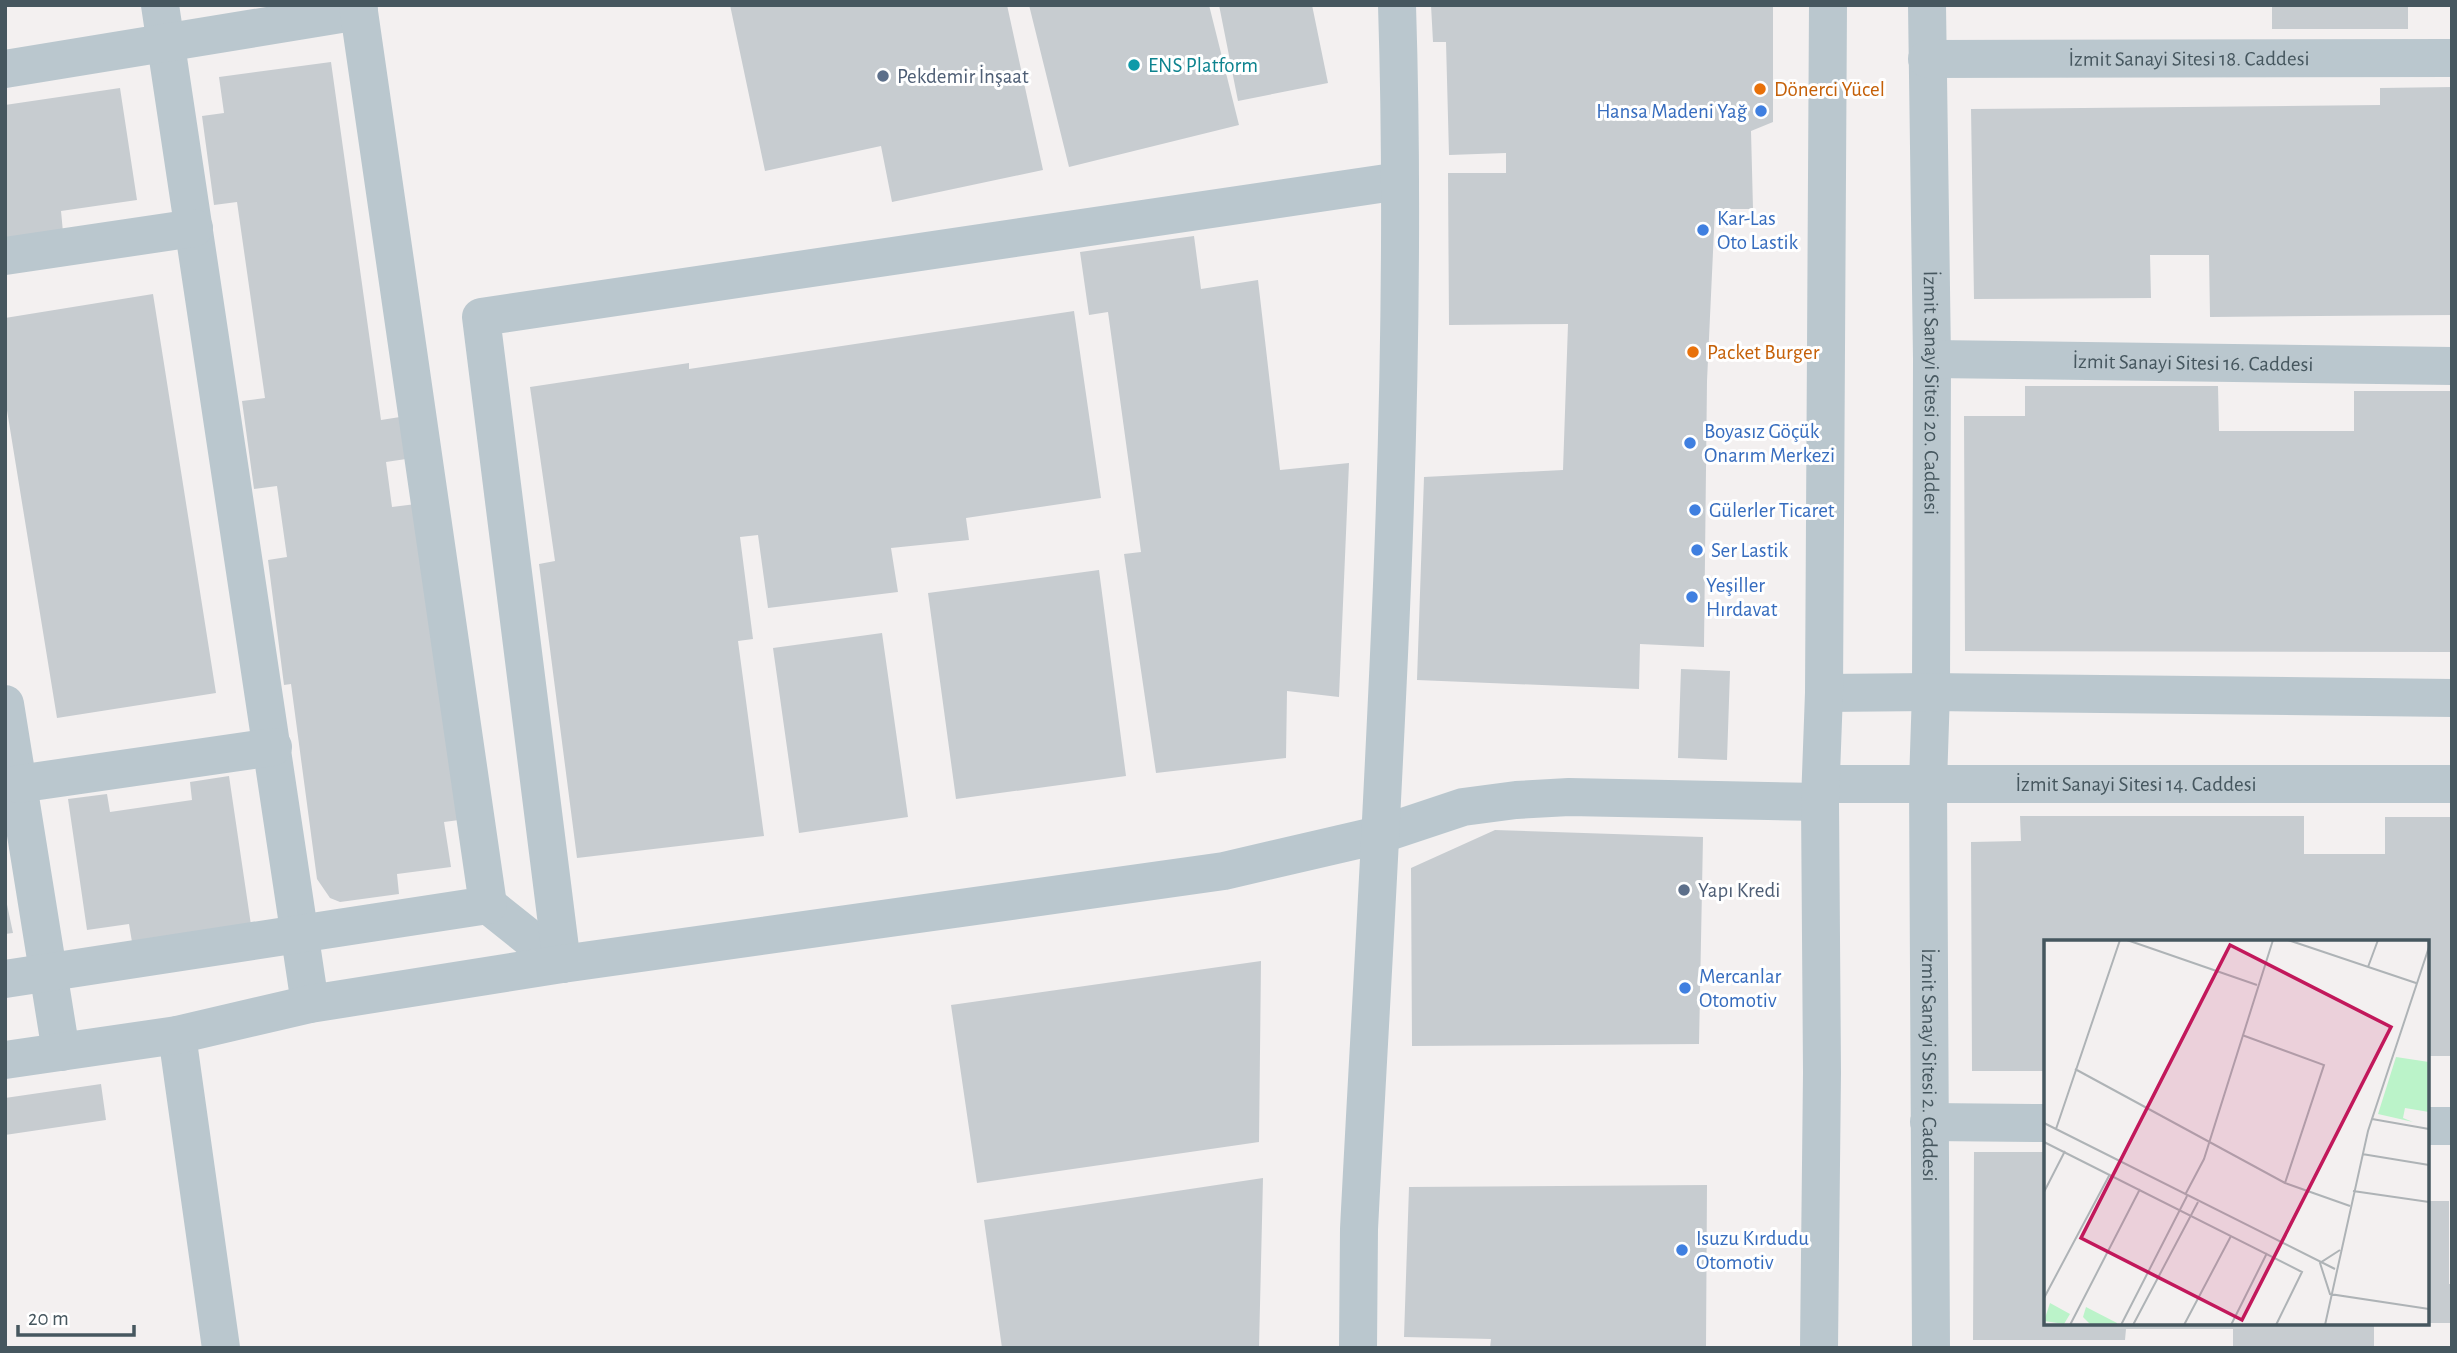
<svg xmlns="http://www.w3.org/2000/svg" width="2457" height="1353" font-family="'Alegreya Sans',sans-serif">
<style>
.building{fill:#c7ccd0}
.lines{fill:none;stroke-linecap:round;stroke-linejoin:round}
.minor{stroke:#bac7ce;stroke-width:38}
.culture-dot{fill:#0f9aa8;stroke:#fff;stroke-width:2.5}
.service-dot{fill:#5c6f8a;stroke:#fff;stroke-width:2.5}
.food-dot{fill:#e8710a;stroke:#fff;stroke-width:2.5}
.shop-dot{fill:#3f7fe0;stroke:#fff;stroke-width:2.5}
.labels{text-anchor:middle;stroke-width:6;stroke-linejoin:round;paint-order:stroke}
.street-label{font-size:21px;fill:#46575f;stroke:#fff}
.culture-label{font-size:21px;fill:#0d838f;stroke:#fff;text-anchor:start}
.service-label{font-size:21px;fill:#4e5e75;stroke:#fff;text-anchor:start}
.food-label{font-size:21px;fill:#c56008;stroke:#fff;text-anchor:start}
.shop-label{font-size:21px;fill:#366cbe;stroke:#fff;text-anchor:start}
.inset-road{fill:none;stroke:#aeb3b6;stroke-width:2}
.view{fill:#c2185b;fill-opacity:0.15;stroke:#c2185b;stroke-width:3.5}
.inset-edge{fill:none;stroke:#46575f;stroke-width:3.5}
</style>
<rect width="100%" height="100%" fill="#f3f0f0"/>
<path class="building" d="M730 5H1007L1043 170 892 202 881 146 765 171Z
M1029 5H1209L1239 125 1069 167Z
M1219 5H1312L1328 83 1238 101Z
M1431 5H1773V122L1751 131 1753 209H1715L1707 381 1704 647 1640 644 1639 689 1417 680 1424 477 1563 470 1568 324 1449 325 1448 173H1506V153L1449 155 1446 42H1433Z
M2272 5H2408V29H2272Z
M331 62 381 420 400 417 406 459 386 462 392 507 416 504 459 820 444 822 451 867 397 874 399 894 340 902 330 898 317 879 291 684 284 685 268 560 287 557 277 486 254 489 242 401 265 398 237 202 214 205 202 116 224 113 219 77Z
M2452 87V315L2210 317 2209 255H2150L2151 298 1974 299 1971 109 2380 105V88Z
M120 88 137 200 61 211 63 232 5 241V105Z
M1194 236 1201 289 1258 280 1280 470 1349 463 1339 697 1287 691 1286 758 1156 773 1124 554 1141 552 1108 312 1089 315 1080 252Z
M153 294 216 693 57 718 5 398V318Z
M1074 311 1101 498 966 518 969 540 891 548 898 592 768 608 758 535 740 537 753 639 738 641 764 836 577 858 539 564 555 561 530 387 689 363V369Z
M2025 386H2218L2219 431H2354V391H2452V652L1965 651 1964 416H2025Z
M1099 570 1126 776 956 799 928 593Z
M882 633 908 817 799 833 773 648Z
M1681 669 1730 671 1727 760 1678 758Z
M229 776 251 925 132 942 129 924 87 930 68 799 107 794 110 812 192 800 190 782Z
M2020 816H2304V854H2385V817H2452V1056H2427V942H2046V1071H1972L1971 842 2021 841Z
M1495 830 1703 837 1699 1044 1412 1046 1411 868Z
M5 895 13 933 5 934Z
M1261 961 1259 1142 977 1183 951 1005Z
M101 1084 106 1120 5 1135V1098Z
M1974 1152H2046V1323H2374V1348H2233V1329H2126L2125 1340H1973Z
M1263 1178 1259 1348H1002L984 1220Z
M1707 1185 1706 1348H1490L1491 1339 1404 1337 1409 1187Z
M2427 1201H2449V1284H2452V1323H2427Z"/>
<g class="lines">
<g class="minor">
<path d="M160 5 310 1004"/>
<path id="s1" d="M1927 5 1932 359 1931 692 1928 783 1931 1348"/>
<path id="s2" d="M1927 59 2452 58"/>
<path d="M5 69 359 11"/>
<path d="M5 256 194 228"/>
<path id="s3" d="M1932 359 2452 366"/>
<path d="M1824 693 1931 692 2452 698"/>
<path d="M5 704 61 1052"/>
<path d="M18 784 273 747"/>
<path id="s4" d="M1821 784H2452"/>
<path d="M488 905 562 964"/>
<path d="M562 964 481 317 1400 181"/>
<path d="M5 979 488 905 358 5"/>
<path d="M177 1035 221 1348"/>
<path d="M5 1060 177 1035 310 1004 562 964 1224 871 1379 835 1463 807 1516 800 1569 797 1820 802"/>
<path d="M1929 1122 2046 1123"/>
<path d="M2427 1126H2452"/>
<path d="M1358 1348 1359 1229C1380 822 1410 413 1397 5"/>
<path d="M1819 1348 1822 1073 1820 802 1824 693 1828 5"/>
</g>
</g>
<circle class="culture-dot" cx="1134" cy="65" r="7"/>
<g class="service-dot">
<circle cx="883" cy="76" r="7"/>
<circle cx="1684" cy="890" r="7"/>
</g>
<g class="food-dot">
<circle cx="1760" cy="89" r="7"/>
<circle cx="1693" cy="352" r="7"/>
</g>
<g class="shop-dot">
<circle cx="1761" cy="111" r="7"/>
<circle cx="1703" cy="230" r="7"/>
<circle cx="1690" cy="443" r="7"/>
<circle cx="1695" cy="510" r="7"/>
<circle cx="1697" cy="550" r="7"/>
<circle cx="1692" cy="597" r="7"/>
<circle cx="1685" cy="988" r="7"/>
<circle cx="1682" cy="1250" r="7"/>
</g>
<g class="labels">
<g class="street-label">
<text dy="7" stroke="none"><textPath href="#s2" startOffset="262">İzmit Sanayi Sitesi 18. Caddesi</textPath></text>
<text dy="7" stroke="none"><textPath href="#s3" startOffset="261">İzmit Sanayi Sitesi 16. Caddesi</textPath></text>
<text dy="7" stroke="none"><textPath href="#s1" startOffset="388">İzmit Sanayi Sitesi 20. Caddesi</textPath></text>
<text dy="7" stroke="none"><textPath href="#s4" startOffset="315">İzmit Sanayi Sitesi 14. Caddesi</textPath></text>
<text dy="7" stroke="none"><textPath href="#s1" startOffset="1060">İzmit Sanayi Sitesi 2. Caddesi</textPath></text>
</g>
<g class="culture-label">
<text x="1148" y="72">ENS Platform</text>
</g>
<g class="service-label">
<text x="897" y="83">Pekdemir İnşaat</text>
<text x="1698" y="897">Yapı Kredi</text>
</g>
<g class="food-label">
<text x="1774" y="96">Dönerci Yücel</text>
<text x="1707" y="359">Packet Burger</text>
</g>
<g class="shop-label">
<text x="1747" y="118" text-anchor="end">Hansa Madeni Yağ</text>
<text x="1717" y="225">Kar-Las<tspan x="1717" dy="24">Oto Lastik</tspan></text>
<text x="1704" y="438">Boyasız Göçük<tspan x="1704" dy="24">Onarım Merkezi</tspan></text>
<text x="1709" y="517">Gülerler Ticaret</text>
<text x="1711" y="557">Ser Lastik</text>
<text x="1706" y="592">Yeşiller<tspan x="1706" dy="24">Hırdavat</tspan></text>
<text x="1699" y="983">Mercanlar<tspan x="1699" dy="24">Otomotiv</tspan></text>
<text x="1696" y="1245">Isuzu Kırdudu<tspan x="1696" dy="24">Otomotiv</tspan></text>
</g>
</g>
<g transform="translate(2044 940)">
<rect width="385" height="385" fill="#f3f0f0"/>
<path d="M352 117 385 122V172L361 168 359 178 369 182 334 174ZM6 363 26 374 20 384 0 381ZM42 367 73 383V385L46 384 39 377Z" fill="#bbf3c9"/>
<path class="inset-road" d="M83 0 213 45M244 0 372 43M324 27 334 0M198 95 280 125 241 243M31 129 241 243 306 266M328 179 385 189M0 183 291 329M12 189 76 0M0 202 258 332 232 385M318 214 385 225M309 251 385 262M0 252 21 211M141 255 160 219 229 0M296 310 276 323 286 354 385 369M0 358 66 234M26 385 96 249M77 385 143 256M89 385 154 262M140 385 187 296M187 385 223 313M281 385 324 191 385 7"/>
<path class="view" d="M186 5 347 87 198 380 37 298Z"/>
<rect width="385" height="385" class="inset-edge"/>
</g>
<rect width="2457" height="1353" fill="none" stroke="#46575f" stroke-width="14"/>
<path d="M18 1325v10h116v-10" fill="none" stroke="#46575f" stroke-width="3.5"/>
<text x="28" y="1325" font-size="21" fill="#46575f" stroke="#ffffff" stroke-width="5" paint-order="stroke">20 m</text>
</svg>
